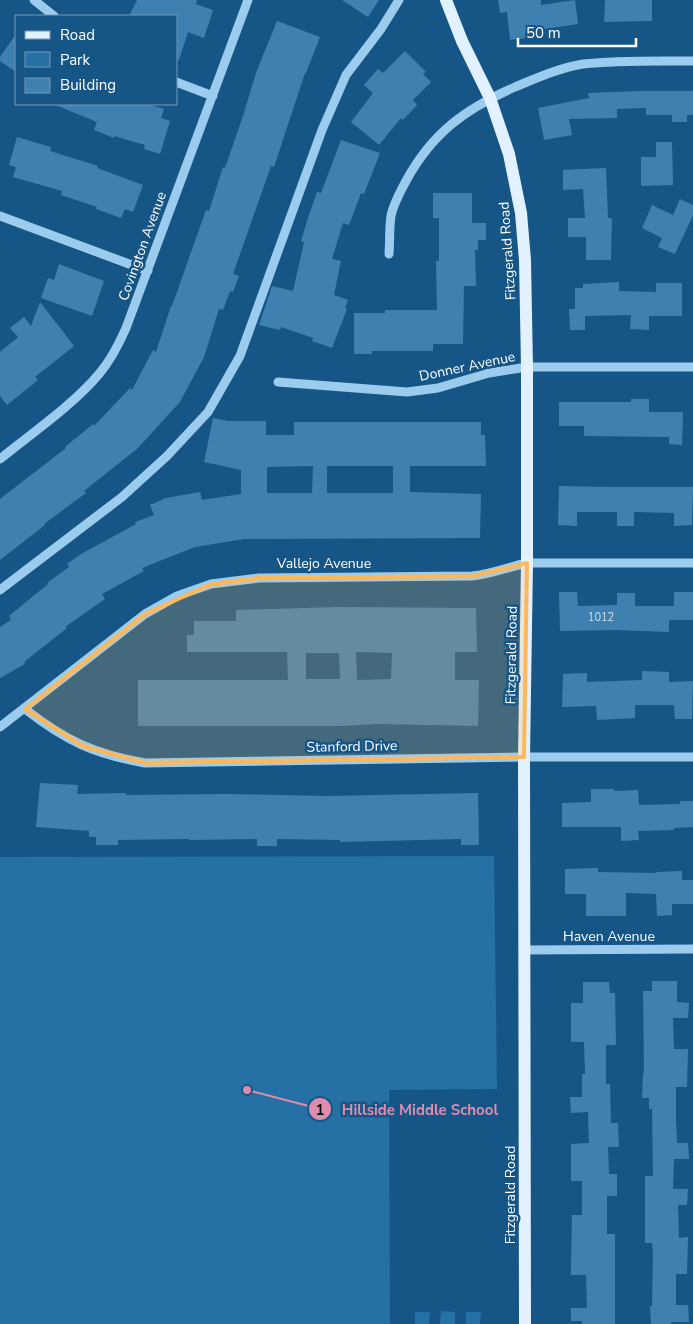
<svg xmlns="http://www.w3.org/2000/svg" width="693" height="1324" font-family="'Nunito Sans',sans-serif">
<style>
.green{fill:#2570a4}
.building{fill:#3e81b0;fill-rule:evenodd}
.lines{fill:none;stroke-linecap:round;stroke-linejoin:round}
.minor{stroke:#9bccee;stroke-width:9}
.major{stroke:#e2f1ff;stroke-width:12}
.marked{fill:#ffb858;fill-opacity:0.2;stroke:#ffb858;stroke-width:4;stroke-linejoin:round}
.labels{text-anchor:middle;stroke-width:5;stroke-linejoin:round;paint-order:stroke}
.number-label{font-size:11px;fill:#cfe0eb}
.street-label{font-size:14px;fill:#fff;stroke:#165686}
.leader{fill:none;stroke:#e08cad;stroke-width:2}
.callout-dot{fill:#e08cad;stroke:#165686;stroke-width:2}
.mark-label{font-size:15px;text-anchor:middle;font-weight:bold;fill:#111}
.callout-label{font-size:15px;text-anchor:middle;font-weight:bold;fill:#e08cad;stroke:#165686;stroke-width:5;stroke-linejoin:round;paint-order:stroke}
</style>
<rect width="100%" height="100%" fill="#165686"/>
<path class="green" d="M494 856 497 1089 389 1090 390 1324H0V857Z
M441 1311 455 1312V1324H440Z
M415 1312H430L429 1324H415Z
M466 1312H481L480 1324H466Z"/>
<path class="building" d="M137 0H197L196 4 213 10 204 38 188 32 179 60H176V16H129Z
M342 0H379L368 17Z
M498 0H541V5L575 0 578 24 525 32 526 38 510 40 507 12 500 13Z
M605 0H652V21L604 22Z
M277 21 320 37 306 73H305L274 167 271 166 233 274 239 276 233 292 230 291 223 310 219 309 204 357 180 402 138 448 84 491 86 493 44 524 45 525 0 560V499L66 448 65 447 93 424 94 426 130 388 132 390 153 350 156 352 171 306H172L206 210 209 211 223 167 225 168 242 119 257 70Z
M16 34V72L0 61V57Z
M405 51 426 72 423 74 431 82 413 100 417 105 403 120 401 118 379 145 351 122 373 93 364 85 378 69 383 73Z
M639 91H693V115H687V122H672V115H646V108L617 109V118L569 119 572 135 544 140 538 108 589 98 588 93Z
M53 104H147L164 109 161 118 170 121 160 154 144 149 145 145 114 136V138L94 130 97 122Z
M17 137 51 147 50 151 98 166 97 168 143 185 133 212 125 209 121 218 96 209 97 207 61 195 62 191 13 177 16 167 9 165Z
M341 140 380 153 364 194 361 193 349 225 343 223 332 259 341 261 334 295 348 300 345 308 347 309 332 348 312 341 313 338 281 327 280 330 259 325 272 286 293 291 304 242 301 241 307 221 317 192 321 193Z
M656 142H672L673 185 641 186V157H656Z
M606 168 608 218H612L611 260H586V237H568V218H585L583 189 563 190V170Z
M433 193H472V223H486V240H478V250H475L476 286H464L463 344H433V351H372V354H354V313H385V310H437L436 261H439V218H433Z
M680 199 693 205V215L675 254 658 247 662 238 642 228 652 205 673 215Z
M59 264 104 281 92 316 41 298 48 278 54 280Z
M619 282V291L656 292V283H682V316H649V330L630 329 631 315 585 316V330H570L569 309H575V288H583V284Z
M40 302 74 346 35 377 38 380 7 405 0 396V352L18 337 10 328 24 317 31 326Z
M631 399H649V412H683L682 445 669 444V437L584 436V426H559V402H631Z
M213 418 228 421H266V435H294V422H481V435H485L486 466H410V492L481 494 480 538 244 539 195 547 142 568 144 571 102 594 105 599 65 627 67 628 24 662 25 664 0 678V627L11 620 9 616 48 584 47 583 69 567 67 564 81 554 136 524 135 522 154 515 150 505 166 498 200 492 202 500 241 494V470L204 462ZM313 466 312 493H267V467ZM327 466H393V493H327Z
M559 486 611 487H693L692 525 674 526V513L634 512V526H617V512H577V526L558 525Z
M559 592H577L578 606 617 605V593H635V606H674V592H693V620H669V632L616 630 560 631Z
M338 607 476 608 477 652H455V680H479L478 726 378 724 340 726H138V680H288L287 652H187V635H194V621H236V610ZM356 652 392 653 391 679 357 680ZM306 653H339L340 679H306Z
M642 671 669 672V682L693 681 692 719H675L674 705H635V718L597 720 596 706 562 707 563 674 587 673V682L642 680Z
M40 783 78 785 77 794 126 793V795L226 794 327 796 478 793 479 845H461V839L340 842V840L277 839V846H257V839L189 840V839L118 840V845H96V837H89V831L36 827Z
M591 789H614V791L638 790 639 805 680 804V801H693V827L674 828V830L638 831 639 840 621 841V827H562V803L591 802Z
M598 868V872L656 873V872L682 871V880H693V904H672V915L657 916 656 894 626 893V916H586V894H565V869Z
M652 981H677V1002L689 1003 688 1018H673L674 1049H688L687 1087H676V1121L677 1143H688L689 1159H674L673 1189H688L687 1205H678L679 1238 688 1237 687 1274H676V1305H688L689 1322H671V1324H651L650 1306H652L653 1253 652 1243H645V1176H653L652 1109H649V1098H642L643 1073H644L643 991H652Z
M583 982H609L610 993H615L616 1045H606V1084H610L611 1123H618L619 1147H608L609 1174H617V1196H607V1234H615V1324H582V1321H571V1308H587L586 1275H571V1265L572 1215H582V1181H571V1144L589 1143 588 1112 571 1113 570 1097H582V1074H585L584 1042H571V1003H583Z"/>
<g class="lines">
<path class="minor" d="M34 0 54 16
M176 82 213 96
M0 216 148 271
M389 254C390 242 389 229 391 216 393 205 400 192 406 181 432 133 465 109 515 87 537 78 559 68 583 64 619 60 656 61 693 61
M278 382 407 392 438 388 489 373 527 367H693
M0 459C32 433 73 405 99 374 111 360 119 344 126 328L248 0
M0 590 122 497 167 456 208 412 240 356 322 130 346 75 381 29 399 0
M25 709C66 741 94 754 145 763L524 757H693
M0 727 145 614 177 596 211 584 259 578 472 576C492 574 508 567 527 563H693
M525 950 693 949"/>
<path class="major" d="M446 0 462 41 490 98 509 154 521 213 525 260 527 367V563L524 757 525 1324"/>
</g>
<path class="marked" d="M527 563 524 757 145 763 82 746 25 709 145 614 211 584 259 578 472 576Z"/>
<g class="labels">
<g class="number-label">
<text x="601" y="621">1012</text>
</g>
<g class="street-label">
<text transform="translate(142 246) rotate(-70)" y="5">Covington Avenue</text>
<text transform="translate(507 251) rotate(-94)" y="5">Fitzgerald Road</text>
<text transform="translate(467 366) rotate(-12)" y="5">Donner Avenue</text>
<text x="324" y="568">Vallejo Avenue</text>
<text transform="translate(511 655) rotate(-89)" y="5">Fitzgerald Road</text>
<text transform="translate(352 746) rotate(-1)" y="5">Stanford Drive</text>
<text x="609" y="941">Haven Avenue</text>
<text transform="translate(510 1195) rotate(-90)" y="5">Fitzgerald Road</text>
</g>
</g>
<path class="leader" d="M247 1090L320 1109"/>
<g class="callout-dot">
<circle cx="247" cy="1090" r="5"/>
<circle cx="320" cy="1109" r="12"/>
</g>
<g class="mark-label">
<text x="320" y="1115">1</text>
</g>
<g class="callout-label">
<text x="420" y="1115">Hillside Middle School</text>
</g>
<rect x="15" y="15" width="162" height="90" fill="#165686" stroke="#739ab6"/>
<rect x="25" y="31" width="25" height="8" fill="#e2f1ff" stroke="#739ab6"/>
<text x="60" y="40" font-size="15" fill="#ffffff">Road</text>
<rect x="25" y="52" width="25" height="15" fill="#2570a4" stroke="#739ab6"/>
<text x="60" y="65" font-size="15" fill="#ffffff">Park</text>
<rect x="25" y="78" width="25" height="15" fill="#3e81b0" stroke="#739ab6"/>
<text x="60" y="90" font-size="15" fill="#ffffff">Building</text>
<path d="M518 38v8h118v-8" fill="none" stroke="#ffffff" stroke-width="2.5"/>
<text x="526" y="38" font-size="15" fill="#ffffff" stroke="#165686" stroke-width="4" paint-order="stroke">50 m</text>
</svg>
